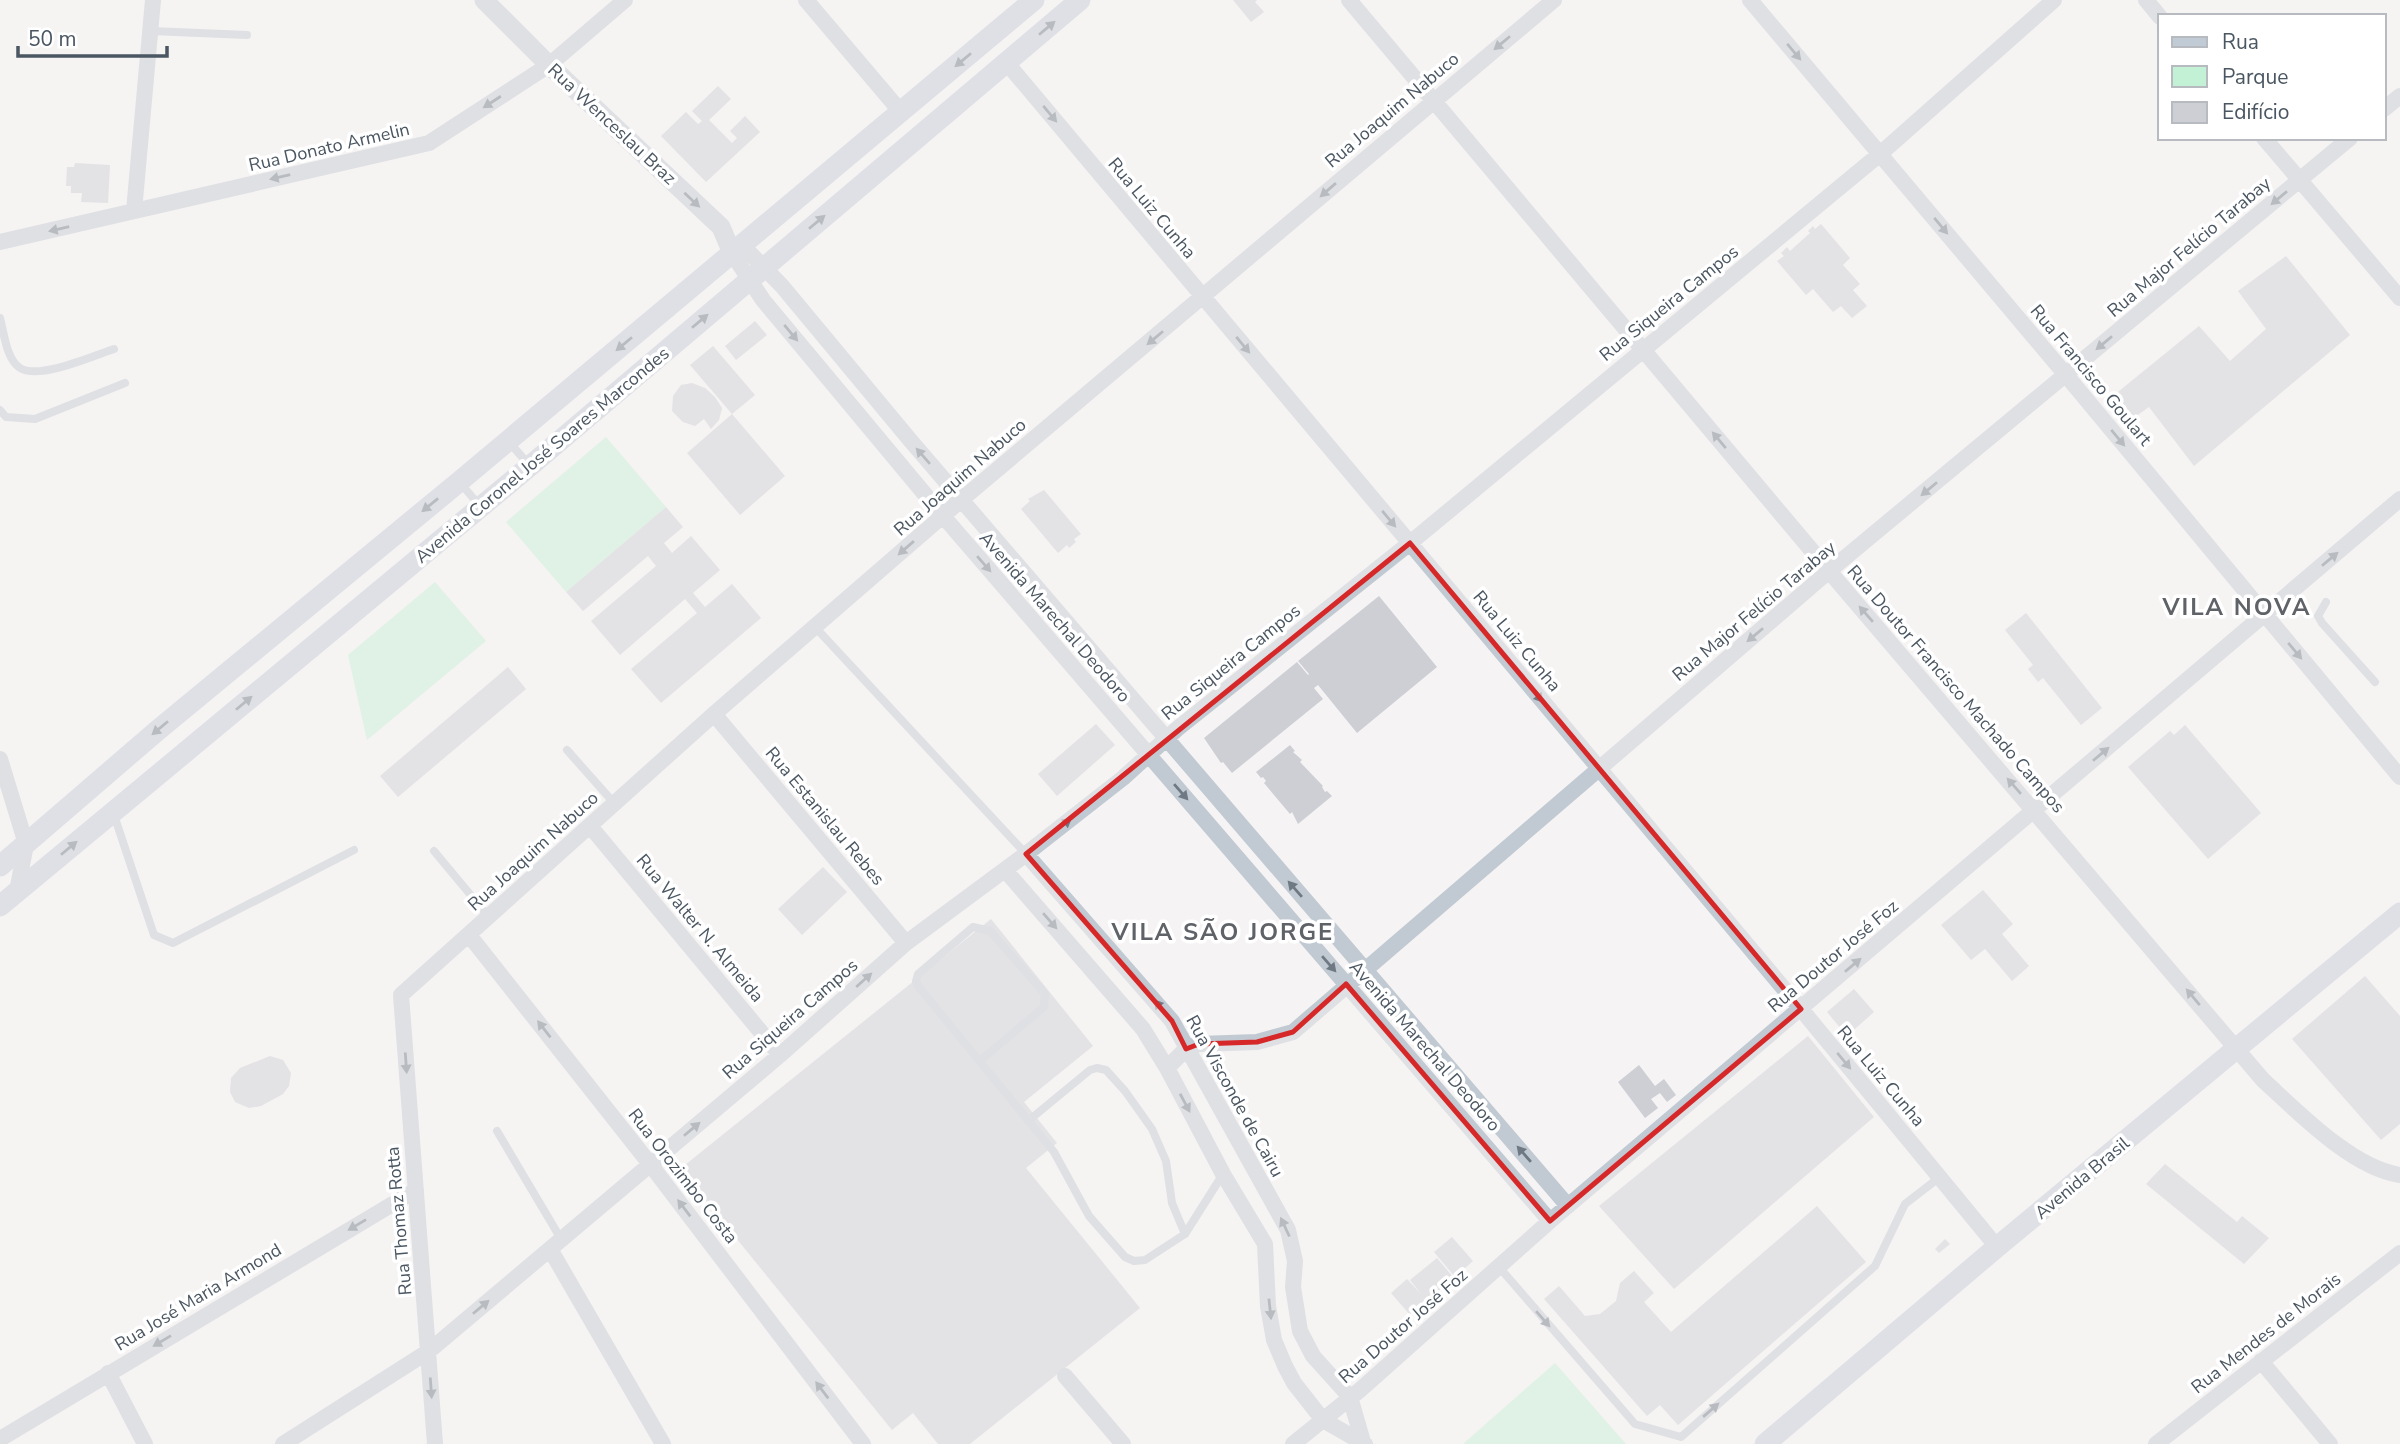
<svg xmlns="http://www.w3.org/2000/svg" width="2400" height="1444" font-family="'Nunito Sans',sans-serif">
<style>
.green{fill:#c3f1d5}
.building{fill:#cdcfd5}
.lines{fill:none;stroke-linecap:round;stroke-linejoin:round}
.service{stroke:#c1cad2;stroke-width:8}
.minor{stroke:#c1cad2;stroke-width:16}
.tertiary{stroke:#c1cad2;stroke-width:19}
.secondary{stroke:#c1cbd6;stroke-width:21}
.oneway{fill:#6e7984}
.oneway2{fill:#6e7983}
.marked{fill:none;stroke:#d62828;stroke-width:5;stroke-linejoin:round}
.labels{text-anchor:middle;stroke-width:7;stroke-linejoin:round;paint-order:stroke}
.street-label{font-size:18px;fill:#4a5661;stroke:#fff}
.district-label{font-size:24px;font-weight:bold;letter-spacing:2px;fill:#5f6368;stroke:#fff}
</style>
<rect width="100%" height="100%" fill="#f5f3f3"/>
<path class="green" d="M606 437 666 507 566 592 506 522Z
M435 582 486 641 367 740 348 655Z
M1555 1363 1626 1444H1463Z"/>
<path class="building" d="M1233 0H1257L1255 2 1264 12 1251 22Z
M718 86 731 99 709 120 732 143 737 138 730 131 745 116 760 132 706 182 661 136 686 112 698 124 702 121 692 111Z
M75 163 110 165 108 203 81 202 82 193H71V186H66L67 167H74Z
M1821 224 1850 258 1843 265 1860 284 1853 290 1867 306 1852 318 1841 306 1833 312 1813 289 1806 295 1777 261 1784 256 1781 253 1787 247 1790 251 1810 233 1808 231 1813 226 1815 229Z
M2286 256 2350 335 2194 466 2149 407 2132 419 2113 396 2199 326 2230 361 2266 329 2238 291Z
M755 321 767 335 736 360 725 346Z
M713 346 755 395 732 414 690 365Z
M692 383 705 388 715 397 722 408 719 420 711 429 704 419 695 426 683 422 672 411 673 396 681 385Z
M732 414 785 476 740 515 687 453Z
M1044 490 1081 534 1074 539 1076 542 1069 548 1067 545 1058 553 1021 509 1030 501 1028 499Z
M666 507 683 527 664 543 672 553 691 536 720 570 693 593 705 607 732 584 761 618 661 703 631 669 697 613 685 599 620 655 591 621 656 566 648 556 583 611 566 592Z
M1379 596 1437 667 1357 733 1318 685 1314 688 1323 699 1232 773 1223 762 1221 763 1204 738 1297 662 1308 675 1309 674 1298 661Z
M2026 613 2102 708 2081 725 2043 678 2038 682 2028 669 2033 665 2005 630Z
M508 667 526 689 398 797 380 776Z
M1096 724 1115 745 1057 796 1038 774Z
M2185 725 2261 813 2208 859 2128 767 2170 731 2174 735Z
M1290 745 1295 751 1293 752 1302 760 1300 762 1323 786 1322 787 1325 792 1327 791 1332 796 1298 824 1292 812 1290 814 1264 783 1266 781 1263 777 1261 778 1256 772Z
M823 867 847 892 802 935 778 909Z
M1983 890 2013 924 2002 934 2029 966 2012 981 1985 949 1971 960 1941 925Z
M991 919 1093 1046 1024 1102 1057 1143 1026 1168 1140 1308 970 1444H938L913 1413 892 1430 680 1169Z
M2365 976 2400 1016V1124L2381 1140 2292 1039Z
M1854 989 1874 1012 1847 1036 1827 1012Z
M1808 1036 1874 1117 1674 1289 1599 1206Z
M270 1056 283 1060 291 1073 289 1086 283 1094 261 1106 249 1108 235 1102 230 1092 231 1078 240 1068Z
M1639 1065 1655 1086 1664 1079 1676 1095 1667 1102 1660 1093 1651 1099 1658 1108 1645 1118 1618 1082Z
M2165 1164 2237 1222 2242 1216 2269 1238 2244 1264 2146 1184Z
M1817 1206 1866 1262 1678 1425 1660 1405 1647 1416 1544 1299 1559 1286 1585 1316 1600 1314 1616 1301 1620 1283 1634 1271 1654 1293 1644 1302 1671 1332Z
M1452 1237 1473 1261 1455 1277 1434 1252Z
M1945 1239 1950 1244 1939 1253 1935 1249Z
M1437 1258 1454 1278 1410 1315 1391 1293 1407 1279 1421 1294 1410 1280Z"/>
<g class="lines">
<path class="service" d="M151 31 247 35
M0 318C4 332 6 359 20 368 39 380 93 356 114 349
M0 410 6 417 35 419 125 383
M509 442 530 466
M461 484 480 506
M2326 602 2318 616 2322 623 2375 682
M815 627 1026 854
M567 750 614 803
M114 815 154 935 173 943 354 850
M434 851 489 917
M981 1060 1044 1007 1045 994 990 931 973 927 918 974 916 981 918 986 1054 1152 1089 1216 1125 1257 1134 1261 1145 1260 1185 1234 1223 1174
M1028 1121 1090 1070 1097 1068 1106 1070 1125 1091 1152 1129 1166 1161 1172 1203 1185 1234
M497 1131 561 1239
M1499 1267 1635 1424 1681 1437 1875 1266 1905 1204 1940 1177"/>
<path class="minor" d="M806 0 901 112
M1349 0 1829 571 2263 1080C2298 1112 2352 1168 2400 1175
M1750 0 2066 375 2400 777
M2146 0 2160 17
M1006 62 1801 1009 1997 1247
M2384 109 2400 96
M2264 138 2400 298
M134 211 153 0
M0 242 429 143 549 65 625 0
M742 245 782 286 910 440 1568 1206
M732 253 763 300 943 516 1550 1221
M714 714 906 943
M0 759 26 844 17 892
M590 826 780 1055
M1026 854 1172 1021 1288 1230 1295 1261 1293 1287 1300 1331 1313 1356 1350 1397 1363 1442
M1005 870 1143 1029 1167 1068 1223 1174 1265 1244 1268 1306 1274 1340 1285 1366 1294 1383 1323 1420 1365 1444
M469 935 650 1164 863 1444
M1167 1068 1186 1049 1199 1044 1257 1042 1293 1032 1829 571 2350 138
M550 1249 663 1444
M2261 1361 2330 1444
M108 1373 145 1444
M1065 1376 1123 1444
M0 1439 416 1190
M283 1444 429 1351 780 1055 906 943 1026 854 1123 778 1177 729 1410 543 1880 154 2054 0
M435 1444 401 995 714 714 961 500 1554 0
M1293 1444 1360 1390 1550 1221 2400 499
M2156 1444 2400 1253"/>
<path class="tertiary" d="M484 0 549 65 721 227 732 253"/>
<path class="secondary" d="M0 866 158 730 460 481 1034 0
M0 906 530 466 1080 0
M1765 1444 1997 1247 2400 913"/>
</g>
<defs><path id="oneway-solid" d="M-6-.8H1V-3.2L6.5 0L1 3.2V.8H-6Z" transform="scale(1.75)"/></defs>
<g class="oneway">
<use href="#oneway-solid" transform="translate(1047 28) rotate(-40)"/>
<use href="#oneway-solid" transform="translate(963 60) rotate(140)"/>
<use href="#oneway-solid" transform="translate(817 222) rotate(-40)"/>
<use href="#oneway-solid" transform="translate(700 321) rotate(-40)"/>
<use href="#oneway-solid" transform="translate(624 344) rotate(140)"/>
<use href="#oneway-solid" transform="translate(430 505) rotate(141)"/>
<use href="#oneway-solid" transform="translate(244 703) rotate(-40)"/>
<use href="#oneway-solid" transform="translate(160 728) rotate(140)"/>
<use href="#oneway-solid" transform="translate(69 848) rotate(-40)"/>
</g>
<g class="oneway2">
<use href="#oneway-solid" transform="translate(1502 43) rotate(140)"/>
<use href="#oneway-solid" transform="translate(1794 52) rotate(50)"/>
<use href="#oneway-solid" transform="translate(492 102) rotate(147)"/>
<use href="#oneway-solid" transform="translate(1050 114) rotate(50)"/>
<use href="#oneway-solid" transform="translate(280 177) rotate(167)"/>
<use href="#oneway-solid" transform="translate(1328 190) rotate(139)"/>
<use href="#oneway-solid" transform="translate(2279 198) rotate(140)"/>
<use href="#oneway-solid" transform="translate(692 200) rotate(43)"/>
<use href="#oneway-solid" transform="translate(1941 226) rotate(50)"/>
<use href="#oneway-solid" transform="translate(59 229) rotate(167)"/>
<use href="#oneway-solid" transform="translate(791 333) rotate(50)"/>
<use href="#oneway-solid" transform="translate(1155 338) rotate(140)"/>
<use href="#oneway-solid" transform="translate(2104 343) rotate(140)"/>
<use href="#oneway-solid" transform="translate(1243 345) rotate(50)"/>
<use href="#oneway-solid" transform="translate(2118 438) rotate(50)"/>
<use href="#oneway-solid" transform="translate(1719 440) rotate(-130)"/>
<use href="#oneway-solid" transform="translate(923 456) rotate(-131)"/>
<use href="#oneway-solid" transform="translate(1929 489) rotate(140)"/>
<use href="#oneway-solid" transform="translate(1389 519) rotate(50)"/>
<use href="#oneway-solid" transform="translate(906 548) rotate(139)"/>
<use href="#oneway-solid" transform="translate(2330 559) rotate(-40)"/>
<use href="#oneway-solid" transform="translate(984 564) rotate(49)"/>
<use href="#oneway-solid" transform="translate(1866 614) rotate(-131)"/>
<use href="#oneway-solid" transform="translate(1755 635) rotate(140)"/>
<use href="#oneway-solid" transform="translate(2295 651) rotate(50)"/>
<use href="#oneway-solid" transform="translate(1536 694) rotate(50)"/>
<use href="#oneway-solid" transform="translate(2101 754) rotate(-40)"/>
<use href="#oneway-solid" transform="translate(2014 786) rotate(-131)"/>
<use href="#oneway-solid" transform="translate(1181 792) rotate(49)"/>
<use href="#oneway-solid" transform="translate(1063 825) rotate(-38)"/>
<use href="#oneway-solid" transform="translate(1295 889) rotate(-131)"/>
<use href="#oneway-solid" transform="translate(1050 921) rotate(49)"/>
<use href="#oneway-solid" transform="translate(1329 964) rotate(49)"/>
<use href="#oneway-solid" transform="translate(1853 965) rotate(-40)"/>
<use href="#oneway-solid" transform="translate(864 980) rotate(-42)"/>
<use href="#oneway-solid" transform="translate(2193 997) rotate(-130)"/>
<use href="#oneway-solid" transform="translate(1161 1008) rotate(-130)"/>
<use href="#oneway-solid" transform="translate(544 1029) rotate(-128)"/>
<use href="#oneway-solid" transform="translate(1844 1061) rotate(50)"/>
<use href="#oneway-solid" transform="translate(406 1063) rotate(86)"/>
<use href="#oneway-solid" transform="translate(1185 1103) rotate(62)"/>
<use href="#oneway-solid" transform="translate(692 1129) rotate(-40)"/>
<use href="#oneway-solid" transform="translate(1524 1154) rotate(-131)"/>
<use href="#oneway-solid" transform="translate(684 1208) rotate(-127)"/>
<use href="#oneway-solid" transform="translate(357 1225) rotate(149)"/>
<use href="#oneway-solid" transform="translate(1285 1227) rotate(-115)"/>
<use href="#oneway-solid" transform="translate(481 1307) rotate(-40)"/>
<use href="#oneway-solid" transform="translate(1270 1309) rotate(84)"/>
<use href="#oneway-solid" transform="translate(1543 1319) rotate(49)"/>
<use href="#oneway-solid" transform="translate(162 1341) rotate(149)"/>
<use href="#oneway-solid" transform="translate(431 1388) rotate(86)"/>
<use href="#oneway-solid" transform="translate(822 1390) rotate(-127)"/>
<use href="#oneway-solid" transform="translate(1711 1410) rotate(-41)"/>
</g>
<path d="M0 0H2400V1444H0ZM1410 543 1801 1009 1550 1221 1346 984 1293 1032 1257 1042 1199 1044 1186 1049 1172 1021 1026 854Z" fill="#f5f3f3" fill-opacity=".55" fill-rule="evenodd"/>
<path class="marked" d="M1410 543 1801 1009 1550 1221 1346 984 1293 1032 1257 1042 1199 1044 1186 1049 1172 1021 1026 854Z"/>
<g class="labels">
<g class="street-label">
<text transform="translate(1392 110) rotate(-40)" y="6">Rua Joaquim Nabuco</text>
<text transform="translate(612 124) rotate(43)" y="6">Rua Wenceslau Braz</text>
<text transform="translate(329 147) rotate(-13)" y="6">Rua Donato Armelin</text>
<text transform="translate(1152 208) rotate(50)" y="6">Rua Luiz Cunha</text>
<text transform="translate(2189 247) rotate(-40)" y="6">Rua Major Felício Tarabay</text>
<text transform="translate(1669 303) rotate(-39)" y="6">Rua Siqueira Campos</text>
<text transform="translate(2091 375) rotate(50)" y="6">Rua Francisco Goulart</text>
<text transform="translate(542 455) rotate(-40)" y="6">Avenida Coronel José Soares Marcondes</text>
<text transform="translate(960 477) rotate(-41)" y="6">Rua Joaquim Nabuco</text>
<text transform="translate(1754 611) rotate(-40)" y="6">Rua Major Felício Tarabay</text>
<text transform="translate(1055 617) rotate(49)" y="6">Avenida Marechal Deodoro</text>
<text transform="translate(1517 641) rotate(50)" y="6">Rua Luiz Cunha</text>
<text transform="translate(1231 662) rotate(-39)" y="6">Rua Siqueira Campos</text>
<text transform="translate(1956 689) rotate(49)" y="6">Rua Doutor Francisco Machado Campos</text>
<text transform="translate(825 816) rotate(50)" y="6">Rua Estanislau Rebes</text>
<text transform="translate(533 851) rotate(-42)" y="6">Rua Joaquim Nabuco</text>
<text transform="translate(700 928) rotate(50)" y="6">Rua Walter N. Almeida</text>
<text transform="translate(1833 956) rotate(-40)" y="6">Rua Doutor José Foz</text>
<text transform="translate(790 1019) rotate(-41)" y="6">Rua Siqueira Campos</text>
<text transform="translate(1425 1046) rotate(49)" y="6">Avenida Marechal Deodoro</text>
<text transform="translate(1881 1076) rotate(50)" y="6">Rua Luiz Cunha</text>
<text transform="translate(1235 1096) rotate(61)" y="6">Rua Visconde de Cairu</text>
<text transform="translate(683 1176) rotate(52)" y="6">Rua Orozimbo Costa</text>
<text transform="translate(2082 1178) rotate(-40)" y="6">Avenida Brasil</text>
<text transform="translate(399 1221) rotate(-95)" y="6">Rua Thomaz Rotta</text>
<text transform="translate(198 1297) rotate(-31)" y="6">Rua José Maria Armond</text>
<text transform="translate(1403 1326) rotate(-41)" y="6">Rua Doutor José Foz</text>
<text transform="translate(2266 1333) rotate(-38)" y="6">Rua Mendes de Morais</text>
</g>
<g class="district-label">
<text x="2237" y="615">VILA NOVA</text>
<text x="1223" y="940">VILA SÃO JORGE</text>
</g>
</g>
<rect x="2158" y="14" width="228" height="126" fill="#ffffff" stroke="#b7bbc0" stroke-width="2"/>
<rect x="2172" y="37" width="35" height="10" fill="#c1cbd6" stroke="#b7bbc0" stroke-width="2"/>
<text x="2222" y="49" font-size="21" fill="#4a5661">Rua</text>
<rect x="2172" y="66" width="35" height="21" fill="#c3f1d5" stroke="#b7bbc0" stroke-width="2"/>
<text x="2222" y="84" font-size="21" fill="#4a5661">Parque</text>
<rect x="2172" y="102" width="35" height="21" fill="#cdcfd5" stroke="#b7bbc0" stroke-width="2"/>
<text x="2222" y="119" font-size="21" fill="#4a5661">Edifício</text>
<path d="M18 46v10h149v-10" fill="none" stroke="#4a5661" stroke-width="3.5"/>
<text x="28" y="46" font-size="21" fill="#4a5661" stroke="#ffffff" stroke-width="5" paint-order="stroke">50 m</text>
</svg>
